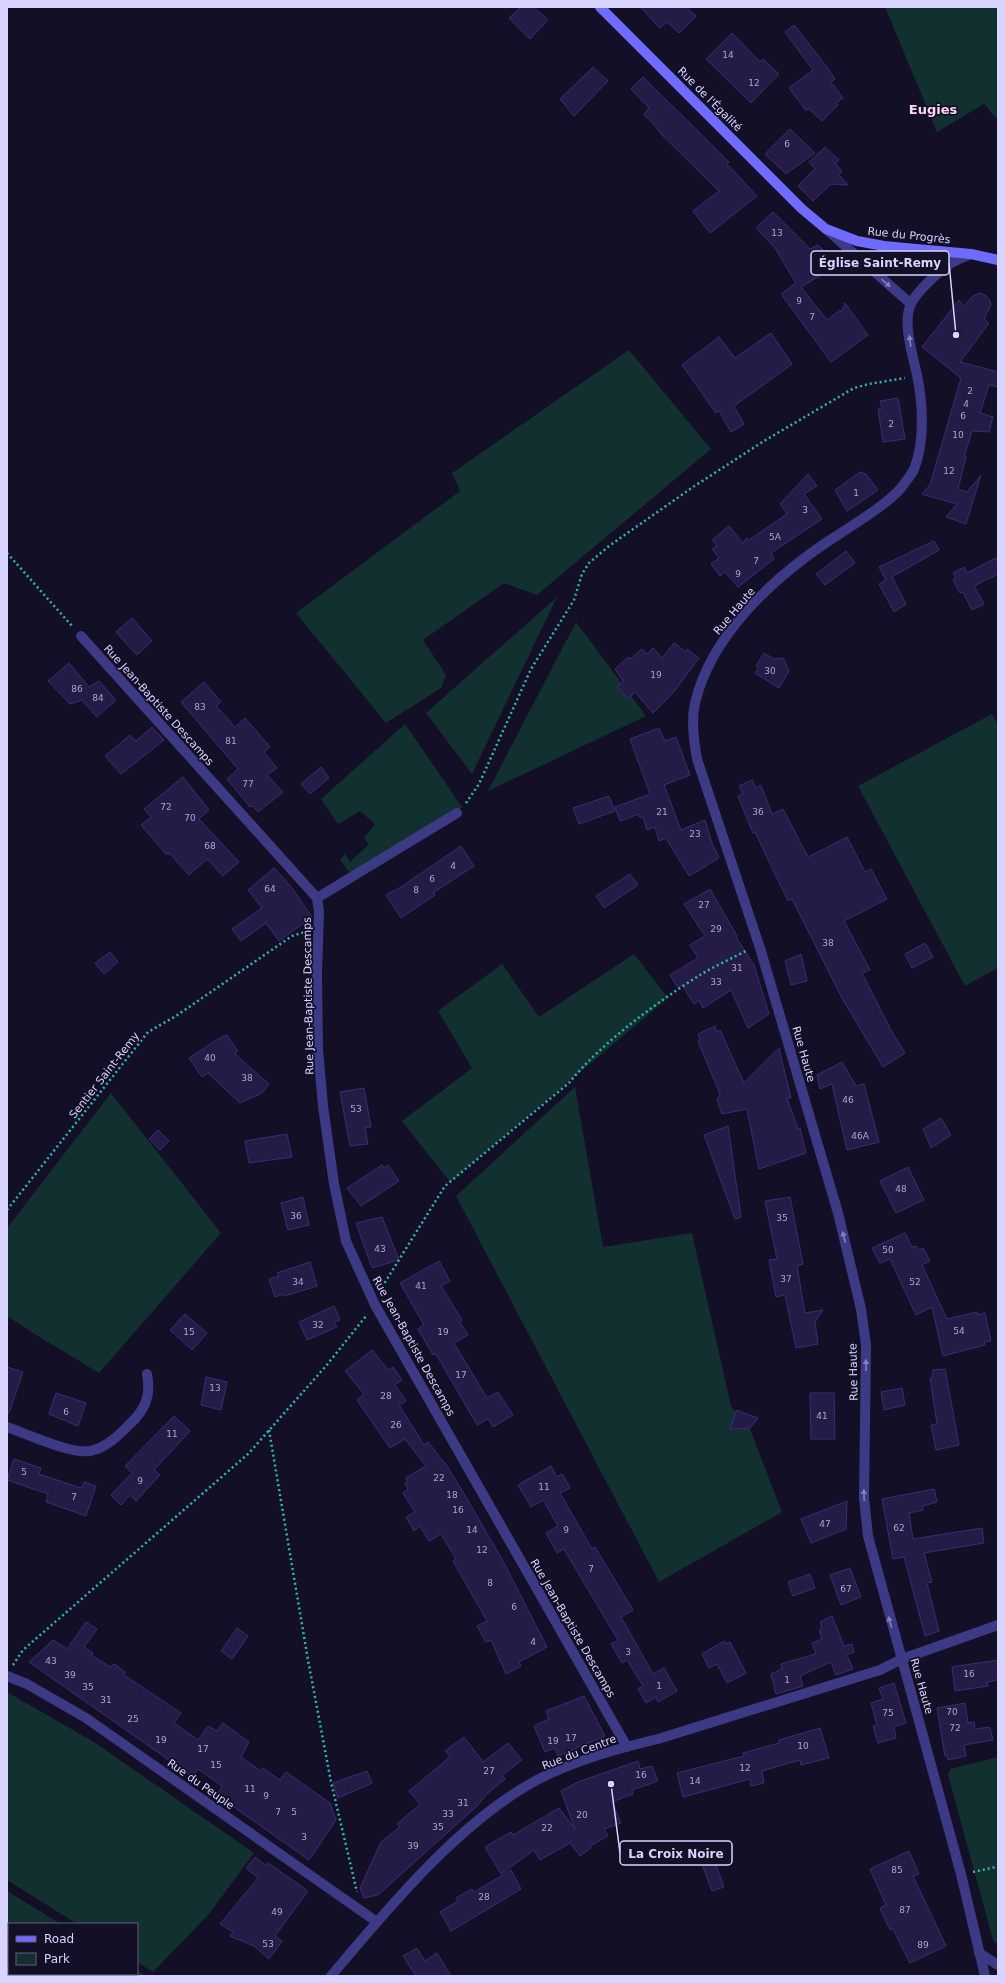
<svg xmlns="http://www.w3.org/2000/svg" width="1005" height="1983" font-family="'DejaVu Sans',sans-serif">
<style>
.green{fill:#12302f}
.building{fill:#241b47;stroke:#3b2d73}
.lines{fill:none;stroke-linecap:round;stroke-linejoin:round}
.path{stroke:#2fb8b0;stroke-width:2.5;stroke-dasharray:2 3;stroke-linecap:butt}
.minor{stroke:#3d3a85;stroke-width:10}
.tertiary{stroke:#3d3a85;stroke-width:10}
.secondary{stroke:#6f6bff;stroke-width:10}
.oneway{fill:#837fbc}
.labels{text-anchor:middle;stroke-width:3.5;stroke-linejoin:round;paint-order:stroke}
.number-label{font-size:9px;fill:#aca6d1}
.street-label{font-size:11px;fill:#d9d4ff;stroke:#130f26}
.quarter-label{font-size:13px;font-weight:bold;fill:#ffd6f0;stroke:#130f26}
.leader{fill:none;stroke:#d9d4ff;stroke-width:1.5}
.callout-dot{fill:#d9d4ff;stroke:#130f26;stroke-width:1.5}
.callout{fill:#130f26;stroke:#d9d4ff;stroke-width:1.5}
.callout-label{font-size:12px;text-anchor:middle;font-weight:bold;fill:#d9d4ff}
</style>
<rect width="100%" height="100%" fill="#130f26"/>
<path class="green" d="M885 7H998V120L984 104 937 132Z
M629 350 711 449 537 595 504 583 423 640 446 675 441 688 386 723 296 613 460 491 452 473Z
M557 597 472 774 426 713Z
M576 622 646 716 488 791Z
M992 714 998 725V968L965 986 858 786Z
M405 724 462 807 352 876 340 860 345 854 350 862 369 844 364 838 375 824 360 811 338 824 321 799Z
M634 954 668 998 450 1182 402 1121 472 1068 438 1011 502 964 539 1017Z
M575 1087 603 1247 692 1233 731 1406 748 1424 782 1512 659 1582 456 1196Z
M111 1093 221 1233 99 1373 33 1333 7 1316V1228Z
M7 1692 94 1742 254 1853 209 1914 153 1972 137 1962V1924H77L7 1880Z
M998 1757V1945L993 1940 948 1775 950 1769Z
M7 1891 61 1924H9V1974H137V1970L146 1976H7Z"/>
<path class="building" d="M521 7H534L548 20 530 39 509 18Z
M640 7H686L696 16 679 33 667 22 660 28Z
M794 25 827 67 835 79 831 82 843 98 836 103 838 105 822 121 808 108 806 111 789 88 813 70 785 32Z
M732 33 760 62 763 59 779 74 751 103 706 59Z
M593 67 608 81 574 116 560 99Z
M643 77 729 162 727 164 757 196 710 233 693 211 719 191 662 135 651 121 644 115 649 108 631 89Z
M790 129 815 153 786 174 765 154Z
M825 147 839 160 835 163 842 171 839 175 848 185 831 184 813 201 798 186 815 169 809 162Z
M773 212 810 249 818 245 838 265 801 287 827 320 840 310 841 313 845 303 868 335 831 362 781 294 796 283 775 248 756 228Z
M979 293 985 295 990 300 991 305 984 319 989 323 960 362 998 372V387L989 385 980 413 993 417 989 432 972 431 964 457H966L958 489 967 492 981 475 966 524 946 517 957 504 922 494 929 486 932 478 961 378 922 347 959 300 964 306 973 296Z
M771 333 792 364 734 406 744 424 731 432 719 411 716 413 682 365 719 337 735 358Z
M898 398 905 439 883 442 878 409 882 408 880 401Z
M860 472 866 474 878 490 847 511 835 490Z
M808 474 817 486 804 494 822 519 771 553 774 559 738 587 725 572 720 576 711 564 719 558 712 549 717 546 712 540 729 526 743 543 747 538 749 540 787 514 780 504Z
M934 541 939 550 892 577 906 604 894 612 879 584 886 580 879 567Z
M846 551 855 563 825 585 816 574Z
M998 557V574L974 586 984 604 972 610 963 592 960 593 953 580 956 578 953 573 964 567 967 573Z
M132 618 152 641 137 655 116 632Z
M674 643 686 652 687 649 699 658 673 693 653 713 635 692 628 699 617 687 623 681 615 669 628 657 630 659 642 649 647 654 653 648 662 658Z
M764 653 774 659 783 658 789 671 779 688 755 673 759 667 756 666Z
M69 663 89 687 99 681 116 700 97 717 82 700 70 704 48 681Z
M204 682 221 702 216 706 235 727 245 718 270 747 264 752 277 768 267 775 283 792 258 812 253 806 250 807 227 779 238 769 181 702Z
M152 727 164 740 121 774 105 756 130 735 136 741Z
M659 728 665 741 676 737 690 775 664 785 681 830 705 820 712 843 719 858 689 876 666 838 659 841 655 827 647 830 643 817 640 818 639 814 620 821 615 807 650 794 630 739Z
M321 767 329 778 310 794 301 784Z
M183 777 209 810 199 819 239 862 223 876 207 859 189 875 170 854H166L141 825 151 817 144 809Z
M752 780 756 788 761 785 772 814 783 809 808 857 847 837 865 872 871 869 887 899 844 921 870 970 862 973 892 1032 905 1053 883 1067 842 998 792 899 788 901 755 832 753 833 738 796 743 794 739 786Z
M609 796 615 811 579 824 573 808Z
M461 846 474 866 433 893 435 895 401 918 386 895 401 887Z
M274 868 292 888 312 917 279 941 266 923 241 941 232 929 262 908 248 890Z
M630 874 638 885 604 908 596 896Z
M710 889 737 936 736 937 754 965 769 1014 748 1028 731 990 703 1008 699 1000 694 1004 682 985 678 988 670 975 698 958 690 945 705 936 684 904Z
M925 943 933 957 912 968 905 954Z
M110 952 118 962 104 974 95 963Z
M801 954 807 981 791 985 785 961Z
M715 1026 717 1032 720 1030 744 1083 779 1048 791 1098H787L798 1129 800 1128 806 1153 759 1169 747 1109 722 1114 717 1100 720 1094 698 1041 700 1040 698 1034Z
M227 1035 238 1051 235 1054 269 1084 262 1093 240 1103 208 1073 202 1077 189 1058 218 1039Z
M842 1062 856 1086 864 1084 879 1142 847 1150 832 1084 820 1089 817 1075Z
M364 1088 371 1127 365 1128 368 1144 350 1146 340 1092Z
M941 1118 951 1135 931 1148 923 1129Z
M728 1126 741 1217 735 1219 704 1135Z
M158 1130 169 1141 160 1150 149 1139Z
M287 1134 292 1157 249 1163 245 1141Z
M382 1165 384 1168 388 1165 399 1181 361 1206 347 1188Z
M908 1167 924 1200 896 1213 880 1181Z
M303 1197 309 1225 288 1230 281 1203Z
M790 1197 803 1264 797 1266 805 1313 823 1310 815 1322 818 1344 796 1348 785 1295 776 1297 769 1260 777 1259 765 1201Z
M382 1217 399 1260 372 1268 356 1223Z
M905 1233 912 1247 916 1246 918 1250 923 1248 930 1261 922 1265 947 1319 977 1312 978 1315 985 1313 991 1341 984 1342 985 1345 943 1356 932 1307 916 1315 890 1259 880 1263 872 1248Z
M439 1261 450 1281 441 1286 462 1320 460 1322 468 1335 454 1343 487 1398 498 1392 513 1415 493 1427 488 1419 477 1425 436 1354 433 1355 418 1329 424 1325 400 1283Z
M310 1262 317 1286 285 1296 284 1294 275 1297 269 1279 279 1276 277 1273Z
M334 1306 340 1320 334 1322 337 1327 307 1340 299 1322Z
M185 1314 207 1333 192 1350 170 1330Z
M372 1350 388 1370 393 1367 402 1380 395 1385 406 1401 399 1405 424 1445 428 1442 447 1466 463 1492 503 1561 547 1647 519 1662 521 1666 506 1674 491 1640 486 1642 477 1626 487 1621 453 1561 456 1559 441 1534 429 1541 420 1526 414 1531 406 1517 415 1512 403 1493 408 1489 405 1484 408 1482 406 1478 426 1466 405 1439 390 1448 357 1400 364 1394 345 1371Z
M7 1367 23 1372 9 1413 7 1412Z
M945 1369 959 1445 936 1450 931 1425 937 1424 930 1378H932L933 1370Z
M206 1377 227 1382 221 1410 201 1405Z
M902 1388 905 1405 884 1410 881 1392Z
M56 1393 86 1403 78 1426 49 1414Z
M810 1393H834L835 1439H811Z
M737 1410 744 1413 758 1418 750 1428 730 1429Z
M174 1416 190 1431 154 1470 160 1475 136 1501 130 1495 121 1505 111 1495 132 1473 125 1466Z
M14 1459 41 1468 39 1474 81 1488 84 1482 96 1486 86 1516 46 1502 48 1494 7 1480Z
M551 1466 557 1477 562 1474 570 1488 560 1493 592 1549 595 1547 633 1610 621 1617 653 1674 664 1668 677 1691 658 1702 656 1697 646 1703 638 1689 643 1686 627 1660 622 1663 611 1644 618 1640 564 1549 557 1553 546 1533 558 1526 543 1500 531 1507 518 1485Z
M934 1489 937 1502 923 1506V1510L909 1513 913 1539 982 1528 984 1543 924 1553 932 1582 927 1583 939 1631 925 1636 904 1557 893 1559 882 1499Z
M847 1501 846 1529 811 1543 801 1519Z
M850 1568 861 1597 841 1605 830 1575Z
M810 1574 815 1588 793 1596 788 1582Z
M832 1616 844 1646 852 1644 854 1652 847 1655 853 1669 836 1675 831 1662 800 1676 803 1686 776 1694 771 1674 782 1669 781 1664 816 1654 812 1643 822 1639 819 1630 822 1629 820 1622Z
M86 1622 97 1629 84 1647 93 1653 91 1655 110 1667 114 1664 125 1672 124 1675 181 1713 174 1723 198 1740 208 1726 217 1731 223 1723 249 1742 241 1757 261 1771 263 1768 280 1780 286 1772 330 1803 336 1820 309 1860 217 1795 222 1786 198 1769 193 1777 29 1662 53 1640 67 1649Z
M237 1628 248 1636 232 1659 221 1651Z
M724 1641 726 1644 730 1642 746 1673 727 1683 717 1664 709 1668 702 1654Z
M998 1660V1680L987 1682 988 1686 955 1691 952 1667Z
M894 1683 906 1723 894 1727 896 1738 878 1743 873 1726 877 1725 871 1703 883 1699 879 1688Z
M584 1696 605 1736 558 1756 555 1748 545 1752 534 1726 549 1719 546 1711Z
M965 1703 968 1723 974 1722 975 1729 990 1727 993 1740 964 1745 966 1756 948 1760 947 1755 945 1756 937 1708Z
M820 1728 829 1758 801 1765 800 1760 762 1771 764 1783 751 1786 750 1779 683 1797 677 1773 744 1756 743 1753 779 1743V1740Z
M464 1737 483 1762 508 1743 522 1760 502 1775 505 1779 487 1794 476 1807 378 1895 364 1898 360 1888 381 1842 400 1827 397 1824 420 1804 409 1791 450 1757 445 1751Z
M638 1761 640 1769 652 1766 658 1781 632 1790 633 1794 612 1802 621 1823 604 1829 608 1836 590 1846 591 1848 580 1856 570 1843 540 1860 534 1850 501 1874 485 1847 511 1832 513 1835 559 1808 575 1829 561 1791 578 1782Z
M367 1771 372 1783 338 1798 333 1783Z
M709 1847 724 1887 712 1891 697 1851Z
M909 1851 919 1874 913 1876 946 1946 910 1963 893 1929 890 1930 880 1908 886 1905 870 1869Z
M255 1857 267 1866 268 1863 308 1891 275 1936 282 1941 269 1959 254 1946 230 1936 233 1932 220 1924 258 1878 246 1868Z
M511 1870 521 1889 451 1931 440 1912 458 1901 456 1898 472 1889 474 1892Z
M417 1948 425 1961 437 1953 451 1976H416L403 1956Z"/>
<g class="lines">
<path class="path" d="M7 553 72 626
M466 803 479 784 531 669 574 600 582 574 589 563 609 546 693 487 764 441 854 388 869 384 905 378
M7 1210 148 1032 176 1016 292 936 305 932
M382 1287 445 1186 569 1083C600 1044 657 1002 700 975 715 966 732 958 748 950
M269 1430 308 1660 331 1782 357 1892
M13 1665 23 1650 248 1454 326 1366 366 1316
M973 1872 996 1867"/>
<path class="minor" d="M826 229 911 304
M971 254C965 257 957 259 951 263 939 271 917 291 911 304 902 322 913 356 917 375 923 403 925 443 914 469 911 476 905 482 901 488 887 505 845 530 824 544 770 581 711 636 695 703 691 721 694 741 697 759L760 948 838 1213 861 1309 866 1345 864 1498 868 1536 961 1874 985 1976
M81 636 317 898 319 912 317 974 318 1050 323 1106 334 1184 346 1241 375 1305 627 1747
M317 898 457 813
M7 1427C27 1434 70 1454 90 1451 106 1448 119 1435 130 1424 146 1409 151 1395 147 1374
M7 1676 27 1684 86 1718 377 1922
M979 1953 998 1965"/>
<path class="tertiary" d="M331 1976C388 1908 467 1812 549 1774 582 1759 623 1747 658 1739L880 1670 902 1659 998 1625"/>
<path class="secondary" d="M600 7 802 209 826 229 857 241 884 246 971 254 998 260"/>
</g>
<defs><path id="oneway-solid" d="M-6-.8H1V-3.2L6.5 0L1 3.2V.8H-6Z"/></defs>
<g class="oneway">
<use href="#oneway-solid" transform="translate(886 283) rotate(40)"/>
<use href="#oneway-solid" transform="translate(910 341) rotate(-98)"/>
<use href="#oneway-solid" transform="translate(844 1237) rotate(-104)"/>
<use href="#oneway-solid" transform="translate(866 1365) rotate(-90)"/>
<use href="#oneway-solid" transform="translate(864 1495) rotate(-92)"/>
<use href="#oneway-solid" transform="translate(890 1622) rotate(-106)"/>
</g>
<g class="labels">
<g class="number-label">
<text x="728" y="58">14</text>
<text x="754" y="86">12</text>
<text x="787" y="147">6</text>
<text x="777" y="236">13</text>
<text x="799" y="304">9</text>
<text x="812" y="320">7</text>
<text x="970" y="394">2</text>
<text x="966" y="407">4</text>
<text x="963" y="419">6</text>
<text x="891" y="427">2</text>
<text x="958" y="438">10</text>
<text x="949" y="474">12</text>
<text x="856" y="496">1</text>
<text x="805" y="513">3</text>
<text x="775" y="540">5A</text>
<text x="756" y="564">7</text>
<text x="738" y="577">9</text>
<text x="770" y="674">30</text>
<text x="656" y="678">19</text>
<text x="77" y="692">86</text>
<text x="98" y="701">84</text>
<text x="200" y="710">83</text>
<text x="231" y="744">81</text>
<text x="248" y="787">77</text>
<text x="166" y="810">72</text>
<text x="662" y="815">21</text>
<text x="758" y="815">36</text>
<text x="190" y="821">70</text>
<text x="695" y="837">23</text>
<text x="210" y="849">68</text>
<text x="453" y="869">4</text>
<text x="432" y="882">6</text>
<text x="270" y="892">64</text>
<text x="416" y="893">8</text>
<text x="704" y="908">27</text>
<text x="716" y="932">29</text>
<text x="828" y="946">38</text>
<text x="737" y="971">31</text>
<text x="716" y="985">33</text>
<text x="210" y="1061">40</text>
<text x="247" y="1081">38</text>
<text x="848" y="1103">46</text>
<text x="356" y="1112">53</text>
<text x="860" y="1139">46A</text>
<text x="901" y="1192">48</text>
<text x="296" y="1219">36</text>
<text x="782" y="1221">35</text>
<text x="380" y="1252">43</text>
<text x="888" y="1253">50</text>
<text x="786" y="1282">37</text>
<text x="298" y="1285">34</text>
<text x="915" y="1285">52</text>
<text x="421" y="1289">41</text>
<text x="318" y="1328">32</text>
<text x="959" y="1334">54</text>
<text x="189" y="1335">15</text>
<text x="443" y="1335">19</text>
<text x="461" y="1378">17</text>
<text x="215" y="1391">13</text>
<text x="386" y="1399">28</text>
<text x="66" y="1415">6</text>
<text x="822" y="1419">41</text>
<text x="396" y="1428">26</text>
<text x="172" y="1437">11</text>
<text x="24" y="1475">5</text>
<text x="439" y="1481">22</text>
<text x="140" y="1484">9</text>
<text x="544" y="1490">11</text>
<text x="452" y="1498">18</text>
<text x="74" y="1500">7</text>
<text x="458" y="1513">16</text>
<text x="825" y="1527">47</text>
<text x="899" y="1531">62</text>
<text x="472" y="1533">14</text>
<text x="566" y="1533">9</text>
<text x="482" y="1553">12</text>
<text x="591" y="1572">7</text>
<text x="490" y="1586">8</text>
<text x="846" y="1592">67</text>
<text x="514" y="1610">6</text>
<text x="533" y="1645">4</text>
<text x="628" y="1655">3</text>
<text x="51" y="1664">43</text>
<text x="969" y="1677">16</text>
<text x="70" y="1678">39</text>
<text x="787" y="1683">1</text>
<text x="659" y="1689">1</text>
<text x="88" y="1690">35</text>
<text x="106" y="1703">31</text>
<text x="952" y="1715">70</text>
<text x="888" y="1716">75</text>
<text x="133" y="1722">25</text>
<text x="955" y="1731">72</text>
<text x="571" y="1741">17</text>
<text x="161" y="1743">19</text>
<text x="553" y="1744">19</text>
<text x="803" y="1749">10</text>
<text x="203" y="1752">17</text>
<text x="216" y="1768">15</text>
<text x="745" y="1771">12</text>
<text x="489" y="1774">27</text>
<text x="641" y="1778">16</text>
<text x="695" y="1784">14</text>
<text x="250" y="1792">11</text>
<text x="266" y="1799">9</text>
<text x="463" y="1806">31</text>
<text x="278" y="1815">7</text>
<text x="294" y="1815">5</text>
<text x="448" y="1817">33</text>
<text x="582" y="1818">20</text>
<text x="438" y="1830">35</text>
<text x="547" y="1831">22</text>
<text x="304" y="1840">3</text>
<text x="413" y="1849">39</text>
<text x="897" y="1873">85</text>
<text x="484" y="1900">28</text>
<text x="905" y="1913">87</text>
<text x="277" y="1915">49</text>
<text x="268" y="1947">53</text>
<text x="923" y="1948">89</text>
</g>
<g class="street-label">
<text transform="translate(710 99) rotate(45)" y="4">Rue de l'Égalité</text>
<text transform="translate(909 235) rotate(6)" y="4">Rue du Progrès</text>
<text transform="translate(734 611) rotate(-50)" y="4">Rue Haute</text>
<text transform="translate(159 705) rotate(48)" y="4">Rue Jean-Baptiste Descamps</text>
<text transform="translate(308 996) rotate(-91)" y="4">Rue Jean-Baptiste Descamps</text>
<text transform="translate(804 1054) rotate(74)" y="4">Rue Haute</text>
<text transform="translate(104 1075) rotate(-52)" y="4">Sentier Saint-Remy</text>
<text transform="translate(414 1346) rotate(61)" y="4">Rue Jean-Baptiste Descamps</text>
<text transform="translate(853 1372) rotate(-91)" y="4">Rue Haute</text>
<text transform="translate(573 1628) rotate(60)" y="4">Rue Jean-Baptiste Descamps</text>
<text transform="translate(922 1686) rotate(74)" y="4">Rue Haute</text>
<text transform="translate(579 1752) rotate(-21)" y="4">Rue du Centre</text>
<text transform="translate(201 1784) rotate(35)" y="4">Rue du Peuple</text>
</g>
<g class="quarter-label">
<text x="933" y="114">Eugies</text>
</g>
</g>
<path class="leader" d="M956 335L949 263M611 1784L620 1853"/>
<g class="callout-dot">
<circle cx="956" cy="335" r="4"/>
<circle cx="611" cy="1784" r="4"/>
</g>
<g class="callout">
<rect x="811" y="251" width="138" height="24" rx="4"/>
<rect x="620" y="1841" width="112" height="24" rx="4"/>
</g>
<g class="callout-label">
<text x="880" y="267">Église Saint-Remy</text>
<text x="676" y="1858">La Croix Noire</text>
</g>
<rect width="1005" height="1983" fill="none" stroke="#d9d4ff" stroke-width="16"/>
<rect x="8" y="1923" width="130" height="52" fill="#130f26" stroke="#625e7d"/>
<rect x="16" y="1936" width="20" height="6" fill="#6f6bff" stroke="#625e7d"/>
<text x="44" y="1943" font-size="12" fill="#d9d4ff">Road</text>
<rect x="16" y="1953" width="20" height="12" fill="#12302f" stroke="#625e7d"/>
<text x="44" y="1963" font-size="12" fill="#d9d4ff">Park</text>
</svg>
